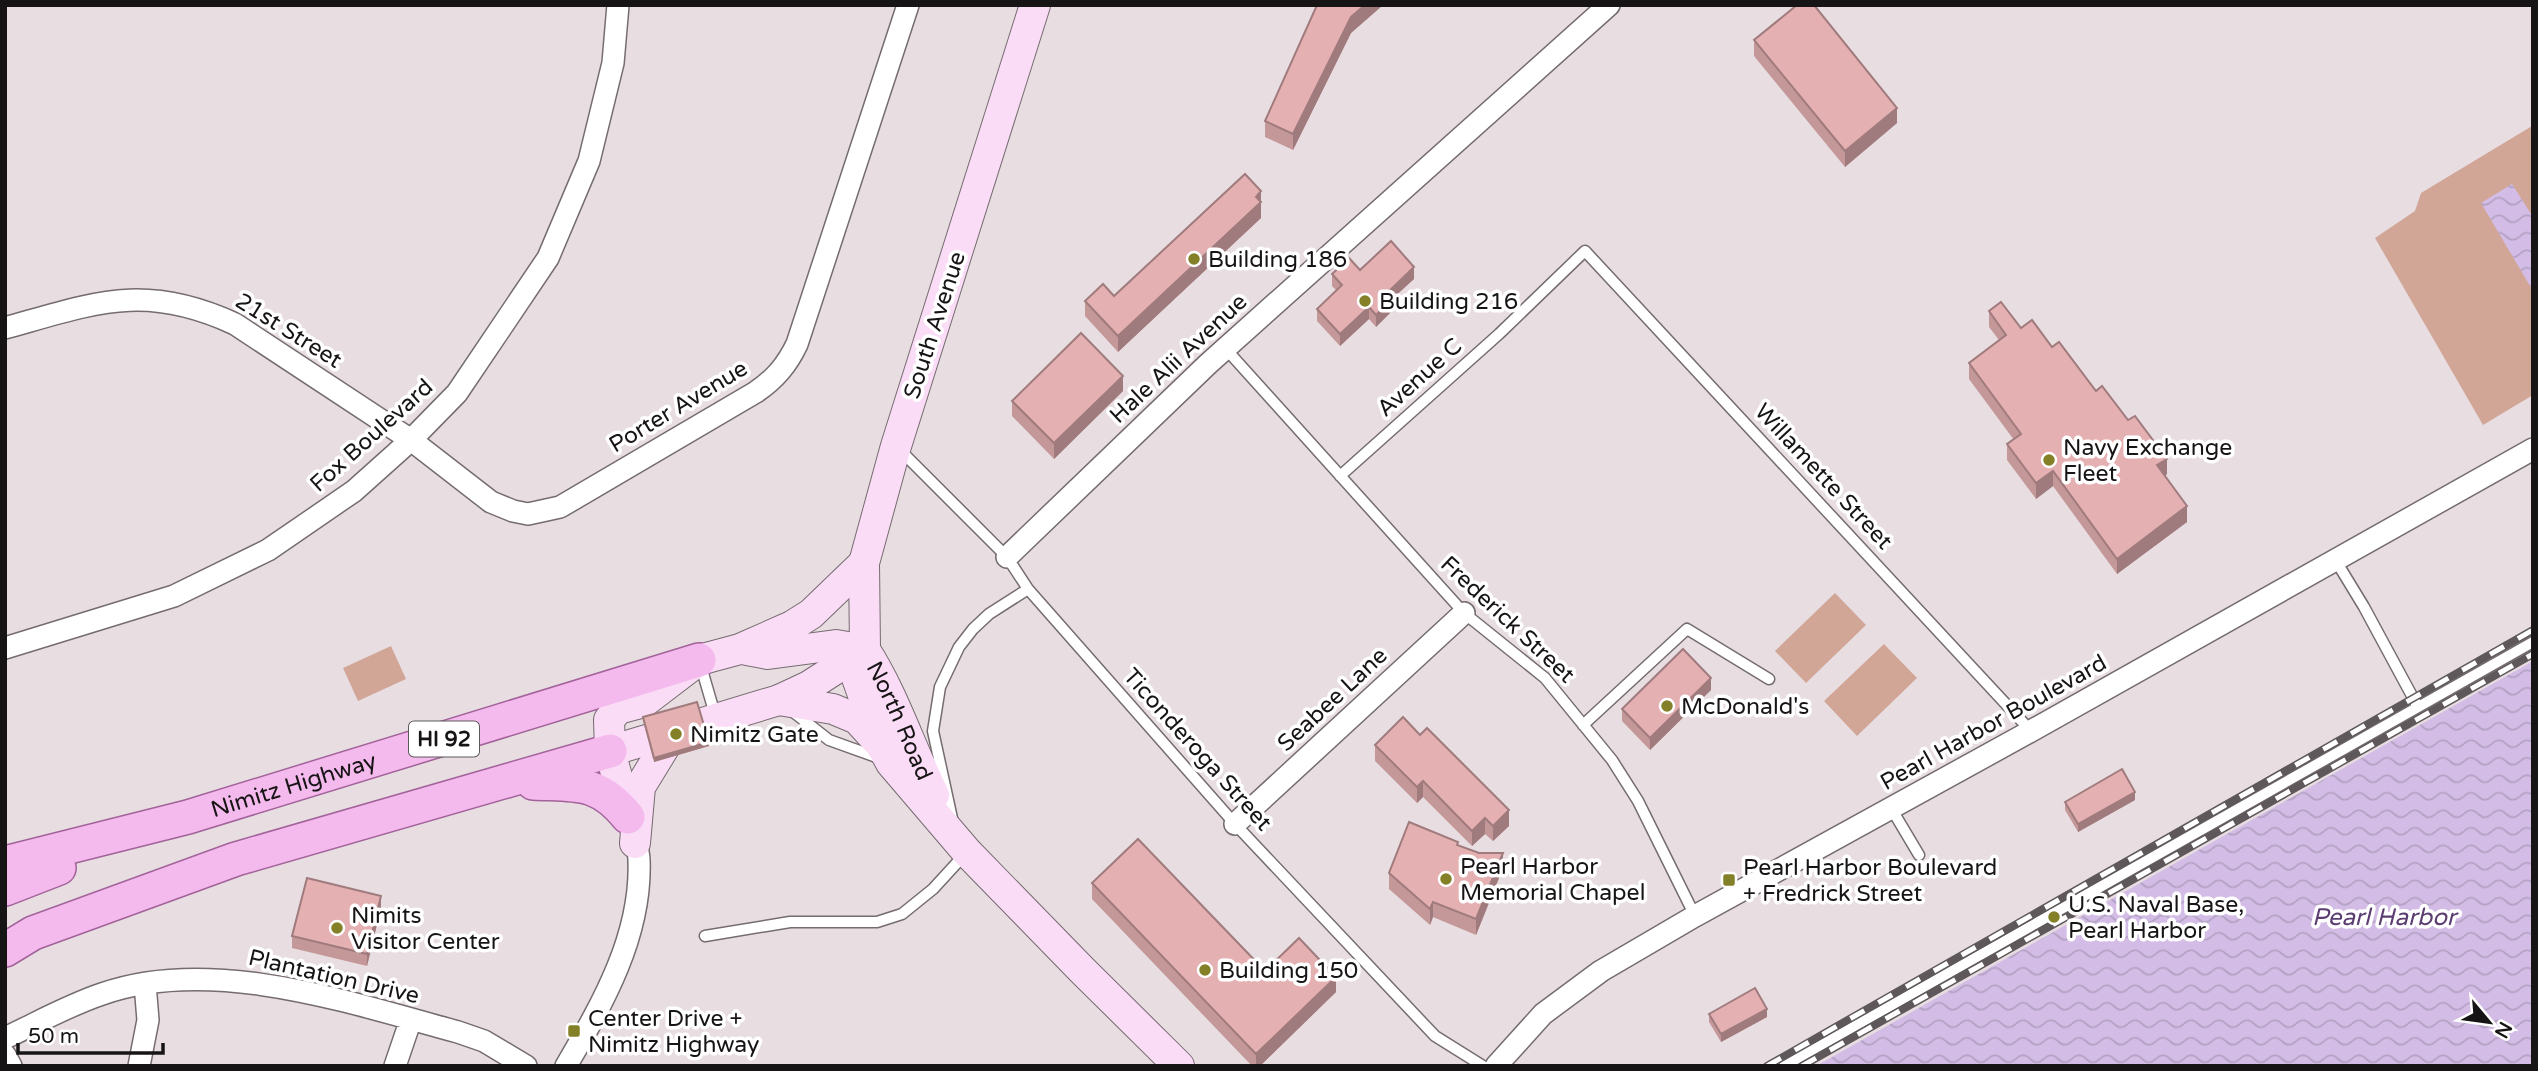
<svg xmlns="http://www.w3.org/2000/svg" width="2538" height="1071" font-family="'Varela Round',sans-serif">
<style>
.green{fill:#d1a697}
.water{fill:url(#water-waves)}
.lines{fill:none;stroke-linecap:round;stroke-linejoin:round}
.lane-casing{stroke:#756c6f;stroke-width:13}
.street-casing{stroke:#756c6f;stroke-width:24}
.secondary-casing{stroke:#756c6f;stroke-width:32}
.primary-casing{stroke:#a2629a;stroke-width:36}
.lane{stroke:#fff;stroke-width:10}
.street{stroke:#fff;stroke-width:21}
.secondary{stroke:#fadcf6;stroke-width:30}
.primary{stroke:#f4baed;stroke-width:33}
.rail-casing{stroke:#5e585a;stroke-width:8}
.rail{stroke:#fff;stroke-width:5;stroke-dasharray:16;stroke-linecap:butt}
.wall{fill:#c49799}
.shaded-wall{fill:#a07b7d}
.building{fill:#e4b0b2;stroke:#a07b7d;stroke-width:2}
.poi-dot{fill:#848028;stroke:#fff;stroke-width:2.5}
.labels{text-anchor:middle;stroke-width:7;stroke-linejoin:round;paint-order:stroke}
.shield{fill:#fff;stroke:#5d5a5b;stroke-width:2}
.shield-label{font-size:21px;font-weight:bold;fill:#171415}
.poi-label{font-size:23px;fill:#171415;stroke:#fff;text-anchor:start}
.street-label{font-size:23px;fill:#171415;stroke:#fff}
.water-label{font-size:24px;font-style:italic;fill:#5b3d72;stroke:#fff}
</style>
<defs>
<pattern id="water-waves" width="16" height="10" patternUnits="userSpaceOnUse" patternTransform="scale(1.75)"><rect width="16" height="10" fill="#d3bde6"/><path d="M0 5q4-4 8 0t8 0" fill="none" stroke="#b4a2c4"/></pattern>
</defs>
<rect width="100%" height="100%" fill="#e8dee2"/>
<path class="green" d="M2532 126 2533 395 2483 425 2375 238 2415 211 2421 193Z
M1835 593 1866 625 1806 683 1775 651Z
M1884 644 1917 678 1857 736 1824 701Z
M391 646 406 679 358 701 343 668Z"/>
<path class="water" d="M2512 184 2533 217V291L2481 203Z
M2533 661V1066H1816Z"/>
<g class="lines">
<defs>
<path id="lane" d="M1225 348 1464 613 1545 678 1612 760 1638 801 1695 916
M898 448 1007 557 1028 589 1235 824 1435 1036 1483 1066
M1340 476 1499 334 1585 251 2031 731
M2336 561 2364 607 2418 707
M700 663 716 718
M792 711 829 740 882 759
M1583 725 1687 629 1769 679
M1891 808 1919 855
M953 823 933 731 940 687 959 647 973 629 989 614 1028 589
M705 936 790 922H877L902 914 933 889 966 853
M1784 1066 2533 642"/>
<path id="street" d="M5 328C95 303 144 282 235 324L411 440 491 502 513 511 528 514 560 507 756 392C775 379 787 365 797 344L908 5
M1007 557 1208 364 1609 5
M5 648 174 596 268 550 354 491 411 440 457 393 548 258 589 161 613 63 618 5
M1235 824 1464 613
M5 1038C37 1023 69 1005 102 994 211 955 351 1003 458 1032L484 1041 526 1066
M5 1055 11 1066
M139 1066 148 1020 145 984
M395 1066 411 1019
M566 1066C603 1003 642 935 639 860 639 850 634 839 632 829
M1496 1066 1543 1014 1601 971 1695 916 2031 731 2533 449"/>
<g id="secondary">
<path d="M1035 5 896 446 864 563 865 650 857 678 880 743 891 763 967 852 1082 970 1179 1066"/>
<path d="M747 650 768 654 836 645 865 650"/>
<path id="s1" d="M865 650C894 695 910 747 934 795"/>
<path d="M779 700 833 709 857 719 878 742"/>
<path d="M610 751 779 700 809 686 865 650"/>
<path d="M628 817 610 751 609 720 618 709 644 702 699 660 740 649 792 626 811 614 864 563"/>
<path d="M635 843 640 787 673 733"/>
</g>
<g id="primary">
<path d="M533 783C576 785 598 780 628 817"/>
<path id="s2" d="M5 863 188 817 699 660"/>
<path d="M5 889 59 868"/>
<path d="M5 950 33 933 236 859 610 751"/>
</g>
</defs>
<use href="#lane" class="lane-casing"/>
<use href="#street" class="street-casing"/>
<use href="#secondary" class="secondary-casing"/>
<use href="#primary" class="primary-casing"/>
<use href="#lane" class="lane"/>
<use href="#street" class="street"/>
<use href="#secondary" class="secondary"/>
<use href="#primary" class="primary"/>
<defs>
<path id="rail" d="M1767 1066 2533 630
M1802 1066 2533 654"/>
</defs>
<use href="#rail" class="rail-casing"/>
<use href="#rail" class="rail"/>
</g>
<path class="wall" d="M1317 5H1383L1351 33 1293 150 1265 137V121Z
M1754 40 1897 123 1845 167 1754 56Z
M1261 191V218L1118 352 1085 316V301L1114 296Z
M1360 270 1414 279 1392 299V311L1376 327 1369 319 1340 346 1317 321V309L1337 291 1332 286V274Z
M1989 311 2021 328 2052 347 2096 391 2167 474 2165 476 2187 522 2117 574 2053 486 2036 499 2007 460V444L2014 440 1969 379V363L1999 340 1989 327Z
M1123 391 1054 459 1012 416V401Z
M1711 690 1650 750 1622 721V709Z
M643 717 709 746 654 762 643 721Z
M1375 745 1509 826 1493 841 1485 834 1472 846 1423 797 1417 803 1375 761Z
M2135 800 2078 832 2065 810V802Z
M1458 845 1503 868 1476 935 1433 917 1430 925 1389 889V873Z
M1092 883 1265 971 1336 992 1260 1066H1252L1092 899Z
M381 908 367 966 292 948V936Z
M1709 1014 1767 1017 1721 1042 1709 1022Z"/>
<path class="shaded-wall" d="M1365 5H1383L1351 33 1293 150V134L1351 17Z
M1897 108V123L1845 167V151Z
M1261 191V218L1118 352V336Z
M1414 267V279L1392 299V311L1376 327V315L1387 293Z
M1369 307V319L1340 346V334Z
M1123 376V391L1054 459V443Z
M2167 459V474L2157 481V465Z
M2053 471V486L2036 499V483Z
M2187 506V522L2117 574V559Z
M1711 678V690L1650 750V738Z
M709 742V746L654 762V758Z
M1423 781V797L1417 803V787Z
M2135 792V800L2078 832V824Z
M1509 810V826L1493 841V826Z
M1485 818V834L1472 846V831Z
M1503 853V868L1476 935V919Z
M381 896V908L367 966V954Z
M1433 902V917L1430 925V909Z
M1336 977V992L1260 1066H1256V1054Z
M1767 1009V1017L1721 1042V1034Z"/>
<path class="building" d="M1317 5H1365L1351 17 1293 134 1265 121Z
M1797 5H1814L1897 108 1845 151 1754 40Z
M1245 174 1261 191 1256 197 1261 202 1118 336 1085 301 1103 284 1114 296Z
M1391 241 1414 267 1387 293 1392 299 1376 315 1369 307 1340 334 1317 309 1342 285 1332 274 1349 258 1360 270Z
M2001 302 2021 328 2032 320 2052 347 2059 342 2096 391 2102 386 2128 420 2135 416 2167 459 2157 465 2187 506 2117 559 2053 471 2036 483 2007 444 2021 434 1969 363 2006 335 1989 311Z
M1081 333 1123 376 1054 443 1012 401Z
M1683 649 1711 678 1650 738 1622 709Z
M697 702 709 742 654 758 643 717Z
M1403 717 1420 735 1427 728 1509 810 1493 826 1485 818 1472 831 1423 781 1417 787 1375 745Z
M2122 769 2135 792 2078 824 2065 802Z
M1409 822 1458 842 1457 845 1479 853H1503L1476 919 1433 902 1430 909 1389 873Z
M1138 839 1265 971 1299 938 1336 977 1256 1054 1092 883Z
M307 878 381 896 367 954 292 936Z
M1755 988 1767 1009 1721 1034 1709 1014Z"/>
<g class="poi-dot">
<circle cx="1194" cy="259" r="7"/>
<circle cx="1365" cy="301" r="7"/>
<circle cx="2049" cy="460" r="7"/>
<circle cx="1667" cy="706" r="7"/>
<circle cx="676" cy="734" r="7"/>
<circle cx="1446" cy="879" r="7"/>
<rect x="1722" y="873" width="14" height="14" rx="3.5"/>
<circle cx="2054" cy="917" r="7"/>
<circle cx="337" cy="928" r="7"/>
<circle cx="1205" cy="970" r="7"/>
<rect x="567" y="1024" width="14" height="14" rx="3.5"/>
</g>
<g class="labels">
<rect class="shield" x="409" y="721.5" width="70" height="35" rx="5"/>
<g class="shield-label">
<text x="444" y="746">HI 92</text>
</g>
<g class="poi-label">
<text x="1208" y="267">Building 186</text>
<text x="1379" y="309">Building 216</text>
<text x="2063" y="455">Navy Exchange<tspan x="2063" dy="26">Fleet</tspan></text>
<text x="1681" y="714">McDonald's</text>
<text x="690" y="742">Nimitz Gate</text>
<text x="1460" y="874">Pearl Harbor<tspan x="1460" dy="26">Memorial Chapel</tspan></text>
<text x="1743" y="875">Pearl Harbor Boulevard<tspan x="1743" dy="26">+ Fredrick Street</tspan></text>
<text x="2068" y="912">U.S. Naval Base,<tspan x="2068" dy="26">Pearl Harbor</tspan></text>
<text x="351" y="923">Nimits<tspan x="351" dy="26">Visitor Center</tspan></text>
<text x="1219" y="978">Building 150</text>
<text x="588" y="1026">Center Drive +<tspan x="588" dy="26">Nimitz Highway</tspan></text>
</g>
<g class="street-label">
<text transform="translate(934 325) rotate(-72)" y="8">South Avenue</text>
<text transform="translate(289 330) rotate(32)" y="8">21st Street</text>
<text transform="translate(1178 358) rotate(-43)" y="8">Hale Alii Avenue</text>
<text transform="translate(1419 377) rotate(-42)" y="8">Avenue C</text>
<text transform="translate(678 406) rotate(-31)" y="8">Porter Avenue</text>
<text transform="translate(371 435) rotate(-42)" y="8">Fox Boulevard</text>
<text transform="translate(1824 476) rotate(47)" y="8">Willamette Street</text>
<text transform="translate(1508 619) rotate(43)" y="8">Frederick Street</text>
<text transform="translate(1332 699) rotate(-43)" y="8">Seabee Lane</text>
<text dy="8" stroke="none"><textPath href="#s1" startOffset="79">North Road</textPath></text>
<text transform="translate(1993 722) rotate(-29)" y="8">Pearl Harbor Boulevard</text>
<text transform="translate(1198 749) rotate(48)" y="8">Ticonderoga Street</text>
<text dy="8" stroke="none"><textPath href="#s2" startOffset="299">Nimitz Highway</textPath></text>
<text transform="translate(334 976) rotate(13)" y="8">Plantation Drive</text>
</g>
<g class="water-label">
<text x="2384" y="925">Pearl Harbor</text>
</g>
</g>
<rect width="2538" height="1071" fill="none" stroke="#171415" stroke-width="14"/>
<g transform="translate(2489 1022) rotate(119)" stroke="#ffffff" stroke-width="5" paint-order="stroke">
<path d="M0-5L12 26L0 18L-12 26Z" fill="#171415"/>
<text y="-10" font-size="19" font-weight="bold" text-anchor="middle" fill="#171415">N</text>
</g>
<path d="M18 1043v10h145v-10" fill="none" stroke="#171415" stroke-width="3.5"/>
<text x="28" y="1043" font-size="21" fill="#171415" stroke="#ffffff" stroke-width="5" paint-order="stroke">50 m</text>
</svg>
